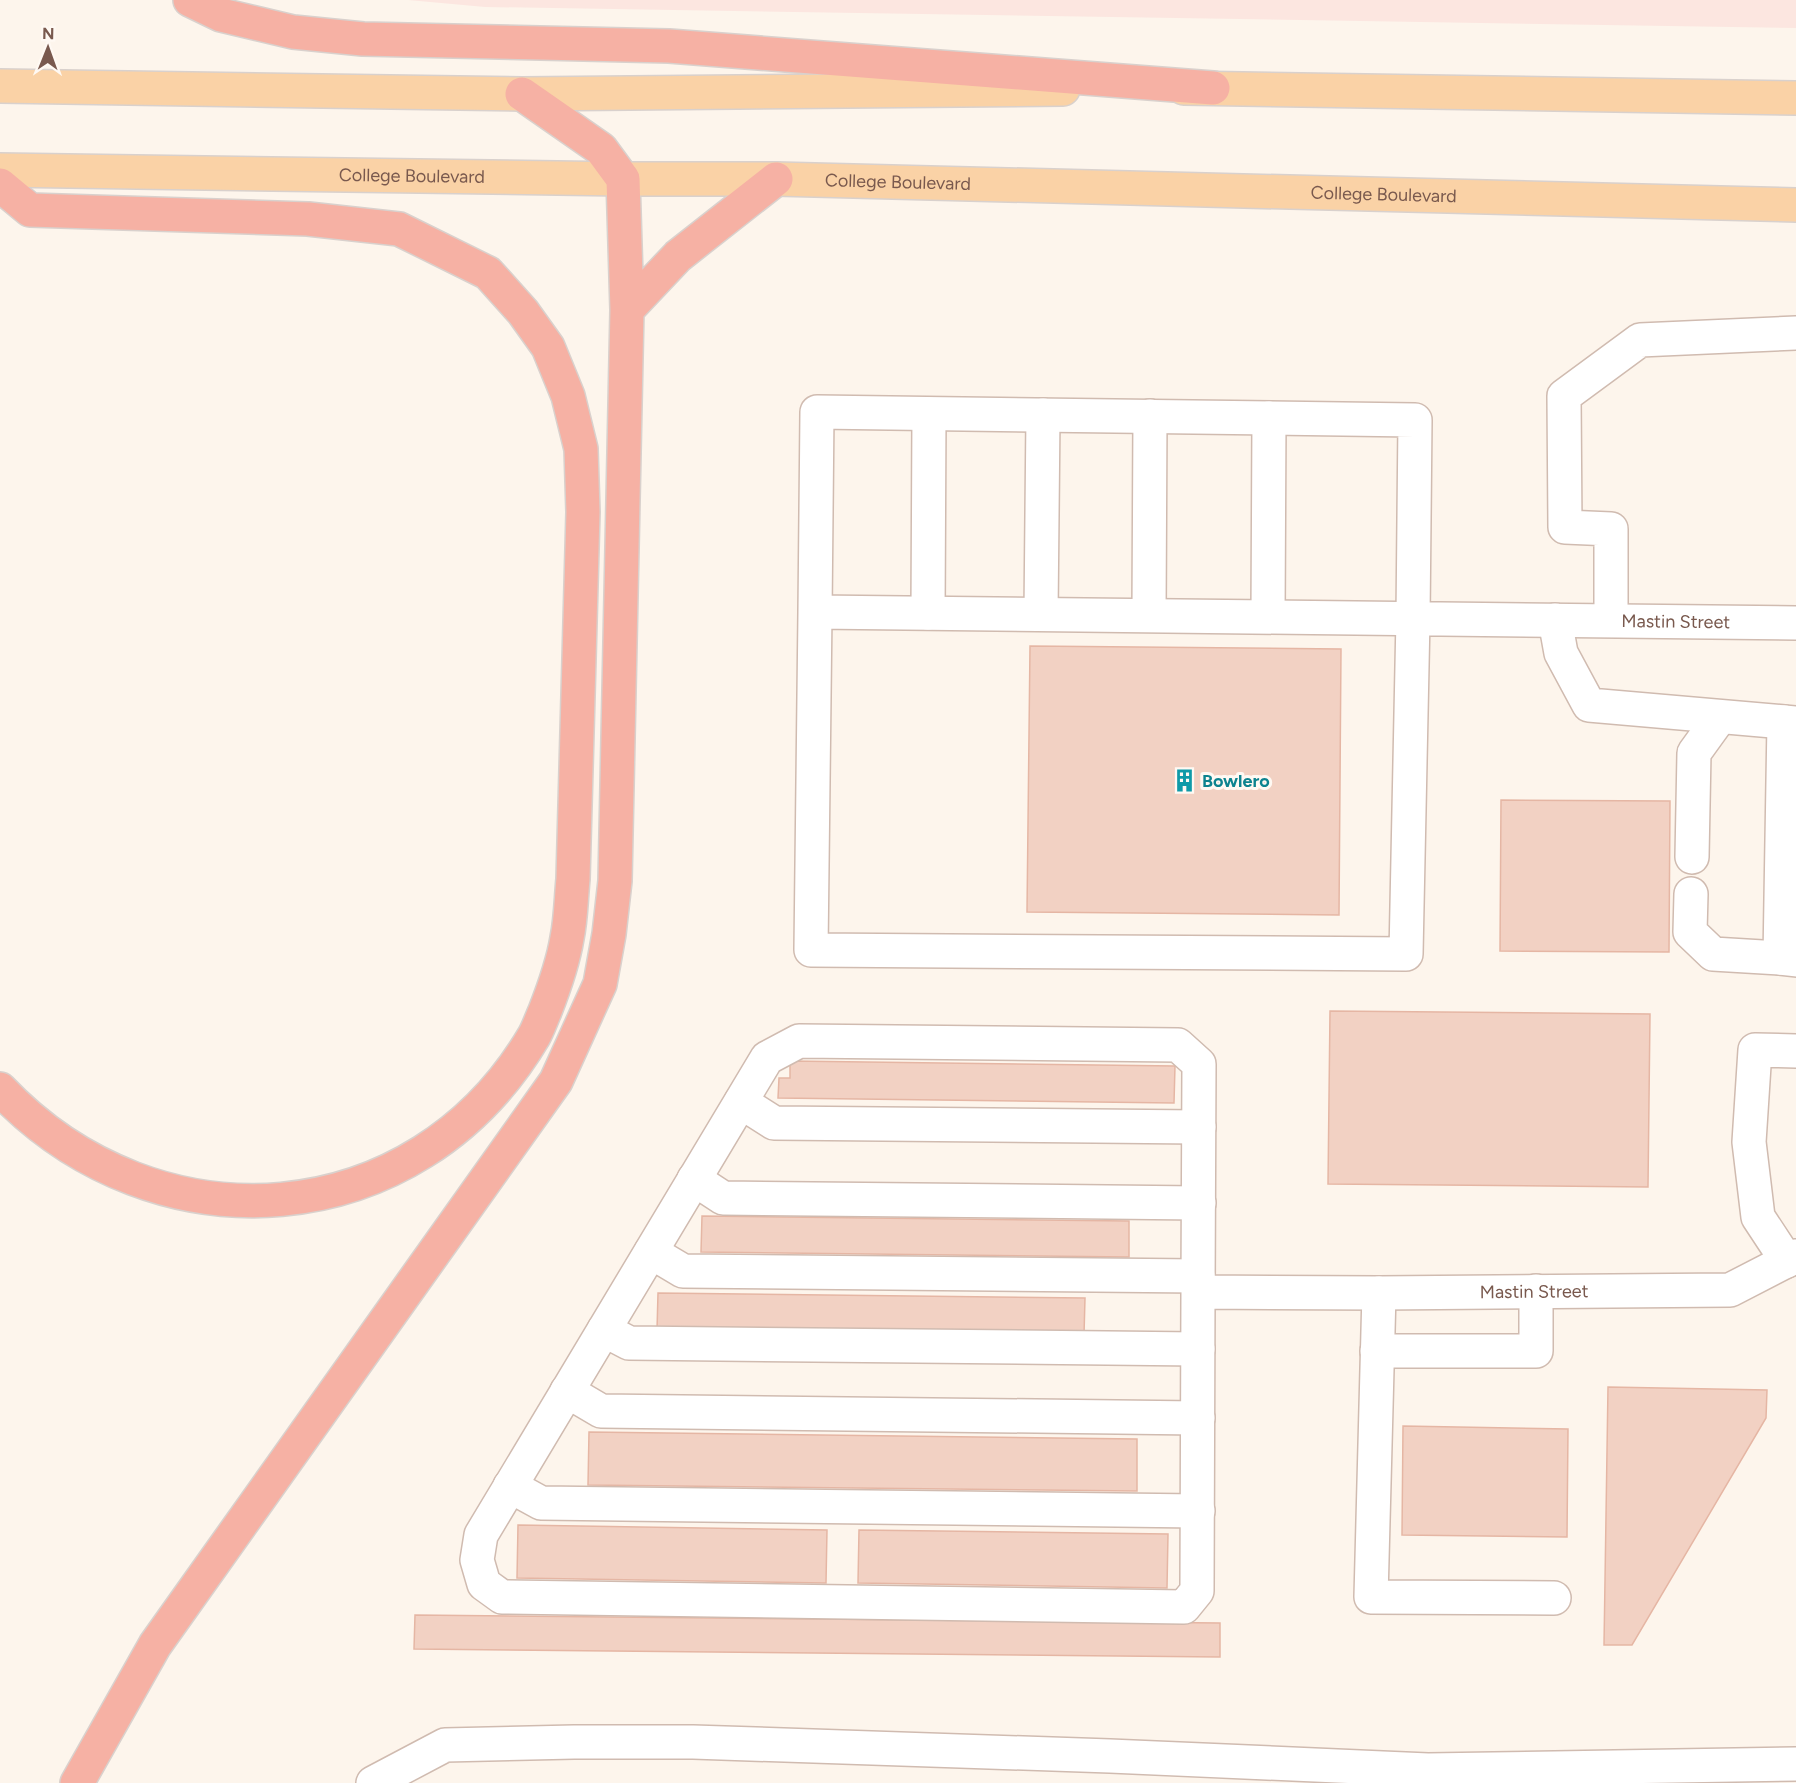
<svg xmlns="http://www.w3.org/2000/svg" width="1796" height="1783" font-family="Figtree,sans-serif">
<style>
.commercial{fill:#fce6e0}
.building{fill:#f2d1c3;stroke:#e5b6a4;stroke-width:1.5}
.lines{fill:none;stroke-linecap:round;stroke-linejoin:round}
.minor-casing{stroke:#d0bbb0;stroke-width:36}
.major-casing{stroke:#d9d1cd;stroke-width:36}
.highway-casing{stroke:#d9d1cd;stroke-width:36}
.minor{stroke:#fff;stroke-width:33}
.major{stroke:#fad2a6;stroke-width:33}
.highway{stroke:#f6b1a4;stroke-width:33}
.labels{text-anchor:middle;stroke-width:6;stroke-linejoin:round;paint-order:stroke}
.street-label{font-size:18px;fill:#79594e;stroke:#fff9f3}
.culture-label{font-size:18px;font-weight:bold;fill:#0d838f;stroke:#fff9f3;text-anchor:start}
</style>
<rect width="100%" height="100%" fill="#fdf5ec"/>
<path class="commercial" d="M408 0H1796V28L485 7Z"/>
<path class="building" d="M1030 646 1341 649 1339 915 1027 912Z
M1501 800 1670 801 1669 952 1500 951Z
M1330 1011 1650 1014 1648 1187 1328 1184Z
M790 1061 1175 1066 1174 1103 778 1098 779 1078H790Z
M702 1216 1129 1221V1257L701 1252Z
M658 1293 1085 1298 1084 1335 657 1330Z
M1608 1387 1767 1390 1766 1418 1632 1645H1604Z
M1403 1426 1568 1429 1567 1537 1402 1535Z
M589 1432 1137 1439V1491L588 1485Z
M518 1525 827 1530 826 1583 517 1578Z
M859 1530 1168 1534 1167 1588 858 1583Z
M415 1615 1220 1623V1657L414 1649Z"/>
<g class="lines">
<defs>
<g id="minor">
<path id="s1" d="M815 612 811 950 1406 954 1413 618 1415 420 817 412 815 612 1796 623"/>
<path d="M928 613 929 414"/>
<path d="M1041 614 1043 415"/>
<path d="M1149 615 1150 416"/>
<path d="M1268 616 1269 418"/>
<path d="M1555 620 1561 653 1589 705 1796 723"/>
<path d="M1611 620V529L1565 527 1564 396 1640 340 1796 333"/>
<path d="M1784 722 1780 958 1796 960"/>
<path d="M1692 857 1694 753 1720 717"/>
<path d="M1691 894 1690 932 1713 954 1780 958"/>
<path d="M741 1102 774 1123 1199 1127"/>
<path d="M694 1179 723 1198 1199 1203"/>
<path d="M651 1252 683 1271 1198 1276"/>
<path d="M1787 1261 1758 1217 1749 1142 1755 1050 1796 1051"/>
<path id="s2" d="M1198 1292 1199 1064 1178 1045 799 1041 767 1058 481 1535 477 1560 484 1584 502 1597 1184 1607 1197 1591 1198 1292 1379 1293 1730 1290 1796 1256"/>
<path d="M1379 1293 1371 1597 1554 1598"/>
<path d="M604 1330 629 1343 1198 1349"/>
<path d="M1377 1351H1536V1291"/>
<path d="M567 1391 601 1411 1198 1418"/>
<path d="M510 1486 541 1503 1198 1511"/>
<path d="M373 1783 445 1745 574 1742H693L1110 1756 1428 1770 1796 1764"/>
</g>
<g id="major">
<path d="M0 86 522 94 1063 89"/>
<path d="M1184 88 1796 98"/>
<path id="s3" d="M0 170 623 179H776L1796 205"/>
</g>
<path id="highway" d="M190 0 221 15 293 32 363 39 669 46 1213 88
M0 185 30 210 308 219 399 229 488 273 523 312 548 347 568 396 581 449 583 512 573 879C571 899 571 919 567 938 563 963 554 988 545 1011 541 1020 538 1029 534 1036 416 1236 157 1254 0 1089
M627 310 678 256 776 179
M77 1783 155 1645 556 1081 600 984 609 934 615 881 627 310 623 179 601 149 522 94"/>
</defs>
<use href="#minor" class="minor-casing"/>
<use href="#major" class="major-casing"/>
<use href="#highway" class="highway-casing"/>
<use href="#minor" class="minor"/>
<use href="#major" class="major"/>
<use href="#highway" class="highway"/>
</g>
<defs>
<symbol id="building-bare" viewBox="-9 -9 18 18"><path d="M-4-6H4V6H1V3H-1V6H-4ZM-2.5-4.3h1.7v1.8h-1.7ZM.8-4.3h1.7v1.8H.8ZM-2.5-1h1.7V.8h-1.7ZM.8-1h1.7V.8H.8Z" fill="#0f9aa8" stroke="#fff9f3" stroke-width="2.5" paint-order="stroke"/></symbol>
</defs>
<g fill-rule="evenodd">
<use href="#building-bare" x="1168" y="764" width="33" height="33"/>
</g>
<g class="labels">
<g class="street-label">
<text dy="6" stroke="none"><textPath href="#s3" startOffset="412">College Boulevard</textPath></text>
<text dy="6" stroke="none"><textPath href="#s3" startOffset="898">College Boulevard</textPath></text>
<text dy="6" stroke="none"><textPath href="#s3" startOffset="1384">College Boulevard</textPath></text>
<text dy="6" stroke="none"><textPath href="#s1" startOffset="3126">Mastin Street</textPath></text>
<text dy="6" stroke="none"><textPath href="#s2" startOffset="2638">Mastin Street</textPath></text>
</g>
<g class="culture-label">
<text x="1202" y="787">Bowlero</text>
</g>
</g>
<g transform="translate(48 48) rotate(1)" stroke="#fff9f3" stroke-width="4.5" paint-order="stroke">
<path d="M0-4.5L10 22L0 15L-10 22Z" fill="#79594e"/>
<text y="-9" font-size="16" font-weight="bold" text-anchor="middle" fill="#79594e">N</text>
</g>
</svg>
